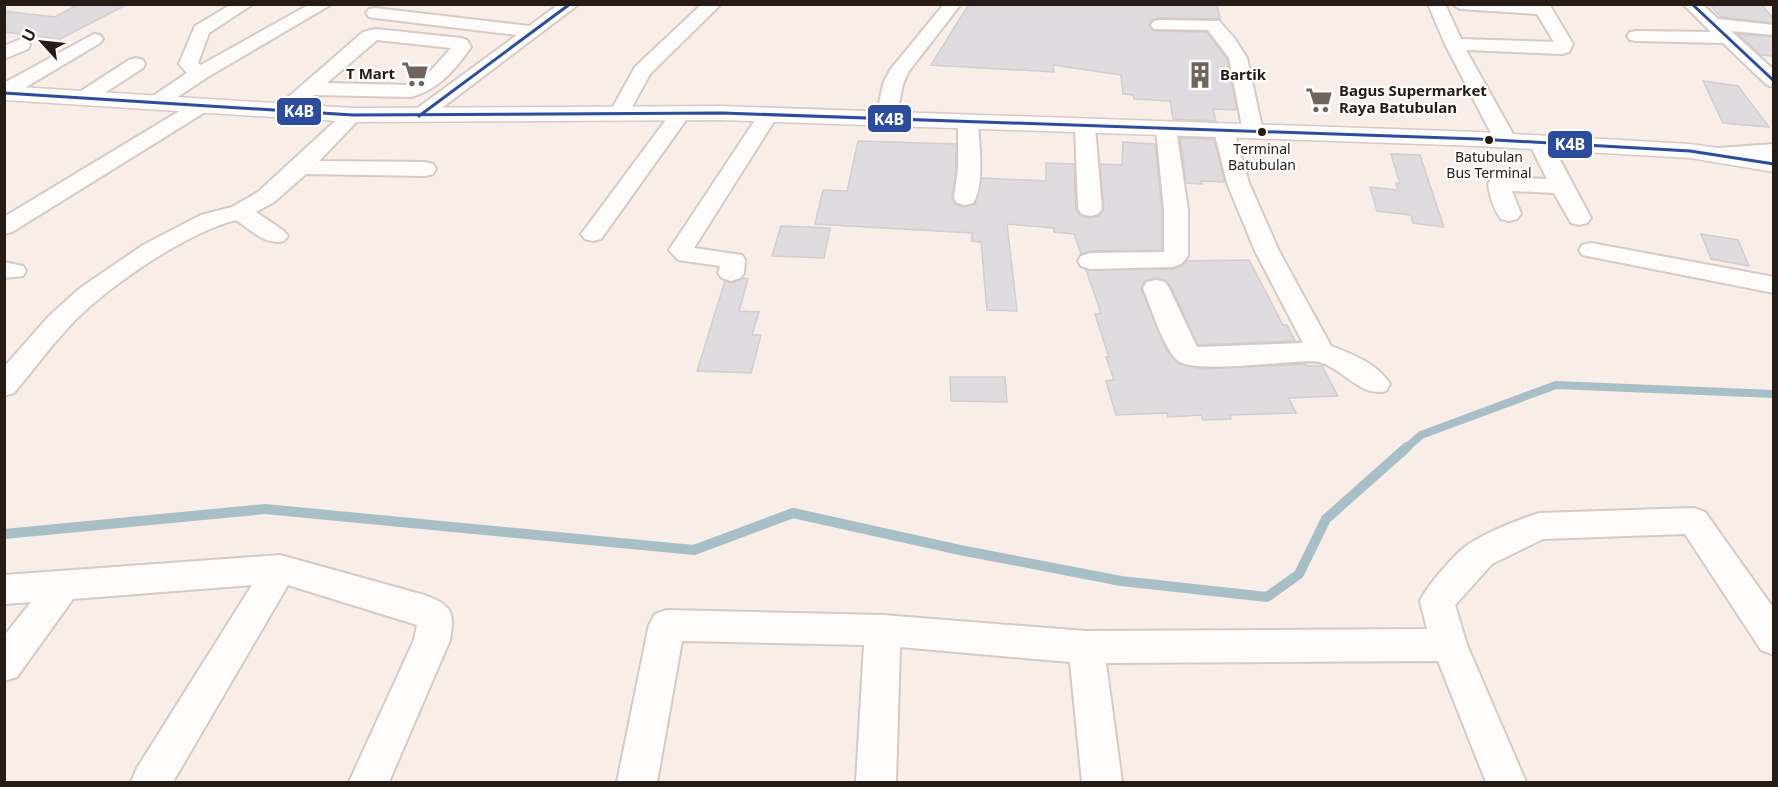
<svg xmlns="http://www.w3.org/2000/svg" width="1778" height="787" font-family="'Noto Sans',sans-serif">
<style>
.lines{fill:none;stroke-linecap:round;stroke-linejoin:round}
.stream-far1{stroke:#a8bfc8;stroke-width:8}
.stream{stroke:#a8bfc8;stroke-width:10}
.building{fill:#e0dbdf;stroke:#d2cdd0;stroke-width:1.5}
.minor-casing{stroke:#d5cac5;stroke-width:4}
.highway-casing{stroke:#d5cac5;stroke-width:3}
.minor{fill:#fefcfb;fill-rule:evenodd}
.highway{fill:#fefcfb;fill-rule:evenodd}
.bus-1-casing{stroke:#fcfcfc;stroke-width:6}
.bus-1{stroke:#2d4c9c;stroke-width:3}
.bus-dot{fill:#261b15;stroke:#fcfcfc;stroke-width:2}
.labels{text-anchor:middle;stroke-width:4.5;stroke-linejoin:round;paint-order:stroke}
.far-bus-label{font-size:14px;fill:#261b15;stroke:#fcfcfc}
.far-poi-label{font-size:15px;font-weight:bold;fill:#261b15;stroke:#fcfcfc;text-anchor:start}
.line-badge{stroke:#fcfcfc;stroke-width:2}
.badge-label{font-size:16px;text-anchor:middle;font-weight:bold;fill:#fff}
</style>
<rect width="100%" height="100%" fill="#f8ede7"/>
<g class="lines">
<path class="stream-far1" d="M1405 449 1421 435 1556 385 1774 394"/>
<path class="stream" d="M4 534 265 509 694 550 793 513 960 550 1121 581 1267 597 1299 574 1326 519 1407 447"/>
</g>
<path class="building" d="M79 4H128L60 39 4 32V11L55 17Z
M969 4H1217L1220 19 1160 18 1152 20 1149 25 1154 31 1207 32 1227 59 1237 110 1213 109 1216 121 1173 119 1170 101 1134 99 1133 95 1123 94 1121 75 1053 65 1054 72 931 65Z
M1709 4H1761L1773 18V23L1721 17Z
M1738 34 1773 37V56L1761 55Z
M1703 81 1738 86 1769 127 1723 123Z
M1180 138 1214 139 1225 182 1201 181 1202 184 1186 183Z
M858 141 956 144V168L952 198 955 204 964 207 975 204 982 178 1046 181V163L1074 164 1076 209 1080 215 1089 218 1099 216 1104 209 1100 164 1122 165 1123 142 1155 144 1162 210V250L1090 251 1081 254 1074 234 1054 232V228L1007 224 1017 311 987 310 981 242 972 241V233L815 224 823 190 847 191Z
M1391 154 1420 155 1444 227 1413 223 1411 215 1377 211 1370 187 1398 190 1396 183 1400 184Z
M781 226 830 228 824 258 772 256Z
M1701 234 1738 240 1749 266 1711 259Z
M1249 260 1283 325H1287L1295 341 1198 345 1171 287 1165 280 1156 278 1145 281 1141 289 1167 351 1179 364 1202 369 1306 364 1307 366H1322L1338 396 1289 398 1296 413 1230 415 1231 419 1203 420 1201 415 1168 417 1167 413 1116 415 1106 381 1114 380 1106 357H1109L1095 314 1101 313 1086 270 1172 269 1182 266 1187 261Z
M743 278 748 279 739 311 759 312 752 335H761L751 373 697 371 725 281 732 283Z
M950 377H1005L1007 402 951 401Z"/>
<g class="lines">
<defs>
<path id="minor" d="M232 4H253L209 33 198 63 201 65 310 4H332L206 78 164 106H150L147 102 150 98 187 73 179 64 195 26Z
M559 4H579L426 120H412L409 116 412 112 517 35 375 18 369 17 366 13 369 9 375 8 529 26Z
M702 4H721L650 74 626 118H612L609 114 635 67Z
M944 4H961L909 71 903 84 896 118 893 122 886 124 879 122 876 118 883 84 890 70Z
M1428 4H1445L1461 39 1554 42 1537 14 1460 9 1452 4H1549L1573 44 1569 52 1562 54 1466 50 1517 141 1513 145 1506 147 1499 145 1495 141 1445 44Z
M1683 4H1702L1718 19 1774 25V35L1731 31 1774 70V87L1767 85 1723 43 1636 41 1630 40 1627 36 1630 32 1636 31 1711 32Z
M1160 20 1219 21 1235 39 1247 58 1263 132 1260 136 1253 138 1246 136 1243 132 1229 58 1208 30 1154 29 1151 25 1154 21Z
M376 29 461 38 467 40 471 47C455 70 438 90 411 97L314 95 291 115H277L274 111 277 107 363 32ZM377 40 451 48 426 76 410 85 327 83Z
M94 34 100 35 103 39 100 43 11 96 4 98V83Z
M21 39 28 41 30 45 28 49 4 59V46Z
M136 58 143 60 145 64 143 68 92 101H78L75 97 78 93 129 60Z
M203 99 210 101 213 105 210 109 12 232 4 234V217L196 101Z
M681 107 688 109 691 113 601 239 593 241 585 239 581 234 585 229 674 109Z
M353 109 360 111 363 115 319 161 425 162 433 164 436 169 433 174 425 176 306 174 274 202 256 212 284 231 288 236 284 241C266 246 251 230 236 220 185 233 103 289 67 329 48 349 32 372 14 393L4 396V367L49 316 79 289 143 245 201 215 232 207 258 192 346 111Z
M768 109 775 111 778 115 694 248 742 255 745 260 744 273 740 278 731 281 722 278 718 273 720 266 678 260 669 250 761 111Z
M968 116 975 118 978 122C979 143 985 186 973 203L965 205 957 203 954 198 958 168V122L961 118Z
M1085 120 1092 122 1095 126 1102 209 1098 214 1090 216 1082 214 1078 209 1075 126 1078 122Z
M1166 123 1173 125 1176 129 1188 210V256L1181 264 1172 267 1090 269 1081 266 1078 261 1081 256 1090 253 1164 252V210L1156 129 1159 125Z
M1224 125 1231 127 1234 131 1249 183 1279 251 1331 346C1352 354 1378 364 1390 384L1386 391C1362 398 1344 370 1322 363 1314 360 1303 362 1294 362 1269 363 1200 372 1180 362 1165 354 1150 304 1143 288L1147 282 1156 280 1165 282 1169 288 1197 347 1303 343 1255 251 1227 183 1214 131 1217 127Z
M1540 137 1548 138 1551 143 1591 218 1587 223 1579 225 1571 223 1554 193 1512 191 1521 214 1517 219 1509 221 1501 219C1493 208 1490 197 1488 184L1491 179 1499 177 1547 179 1529 143 1532 138Z
M1774 144V156L1719 160 1711 159 1708 154 1711 149 1719 148Z
M1591 243 1774 277V293L1582 255 1579 250 1582 245Z
M4 262 23 266 26 271 23 276 4 278Z
M1694 508 1705 512 1774 609V655L1761 650 1685 534 1543 539 1492 564 1455 605 1467 645 1526 782H1486L1438 661 1106 663 1122 782H1082L1070 662 900 647 896 782H856L864 645 682 641 657 782H617L649 625 655 614 667 610 883 615 1086 631 1427 629 1420 601C1426 587 1456 552 1469 544 1489 531 1517 520 1539 513Z
M280 555 424 595C452 605 455 612 450 640L389 782H349L414 640 417 625 288 585 173 782H131L137 768 252 585 73 599 17 677 4 681V636L31 602 4 604V575Z"/>
<path id="highway" d="M4 86 353 108 722 106 1478 132 1690 144 1774 156V172L1690 158 1478 146 722 120 353 122 4 100Z"/>
</defs>
<use href="#minor" class="minor-casing"/>
<use href="#highway" class="highway-casing"/>
<use href="#minor" class="minor"/>
<use href="#highway" class="highway"/>
<defs>
<path id="bus-1" d="M1692 4 1774 81
M4 93 353 115 722 113 1478 139 1690 151 1774 164
M419 116 570 4"/>
</defs>
<use href="#bus-1" class="bus-1-casing"/>
<use href="#bus-1" class="bus-1"/>
</g>
<defs>
<symbol id="supermarket-bare" viewBox="-9 -9 18 18"><path d="M-6-5.5h2.5l.6 2H6L4.5 2H-2.5L-4.4-4H-6ZM-1.5 3.2a1.3 1.3 0 1 0 .1 0ZM3 3.2a1.3 1.3 0 1 0 .1 0Z" fill="#70645e" stroke="#fcfcfc" stroke-width="2.5" paint-order="stroke"/></symbol>
<symbol id="building-bare" viewBox="-9 -9 18 18"><path d="M-4-6H4V6H1V3H-1V6H-4ZM-2.5-4.3h1.7v1.8h-1.7ZM.8-4.3h1.7v1.8H.8ZM-2.5-1h1.7V.8h-1.7ZM.8-1h1.7V.8H.8Z" fill="#70645e" stroke="#fcfcfc" stroke-width="2.5" paint-order="stroke"/></symbol>
</defs>
<g fill-rule="evenodd">
<use href="#supermarket-bare" x="396" y="55" width="38" height="38"/>
<use href="#building-bare" x="1181" y="56" width="38" height="38"/>
<use href="#supermarket-bare" x="1300" y="81" width="38" height="38"/>
</g>
<g class="bus-dot">
<circle cx="1262" cy="132" r="5"/>
<circle cx="1489" cy="140" r="5"/>
</g>
<g class="labels">
<g class="far-bus-label">
<text x="1262" y="154">Terminal<tspan x="1262" dy="16">Batubulan</tspan></text>
<text x="1489" y="162">Batubulan<tspan x="1489" dy="16">Bus Terminal</tspan></text>
</g>
<g class="far-poi-label">
<text x="395" y="79" text-anchor="end">T Mart</text>
<text x="1220" y="80">Bartik</text>
<text x="1339" y="96">Bagus Supermarket<tspan x="1339" dy="17">Raya Batubulan</tspan></text>
</g>
</g>
<g class="line-badge">
<rect x="276" y="97" width="46" height="29" rx="6" fill="#2d4c9c"/>
<rect x="867" y="104" width="45" height="29" rx="6" fill="#2d4c9c"/>
<rect x="1547" y="130" width="46" height="29" rx="6" fill="#2d4c9c"/>
</g>
<g class="badge-label">
<text x="299" y="117">K4B</text>
<text x="889" y="125">K4B</text>
<text x="1570" y="150">K4B</text>
</g>
<rect width="1778" height="787" fill="none" stroke="#261b15" stroke-width="12"/>
<g transform="translate(42 42) rotate(297)" stroke="#fcfcfc" stroke-width="4.5" paint-order="stroke">
<path d="M0-4.5L10 22L0 15L-10 22Z" fill="#261b15"/>
<text y="-9" font-size="16" font-weight="bold" text-anchor="middle" fill="#261b15">U</text>
</g>
</svg>
